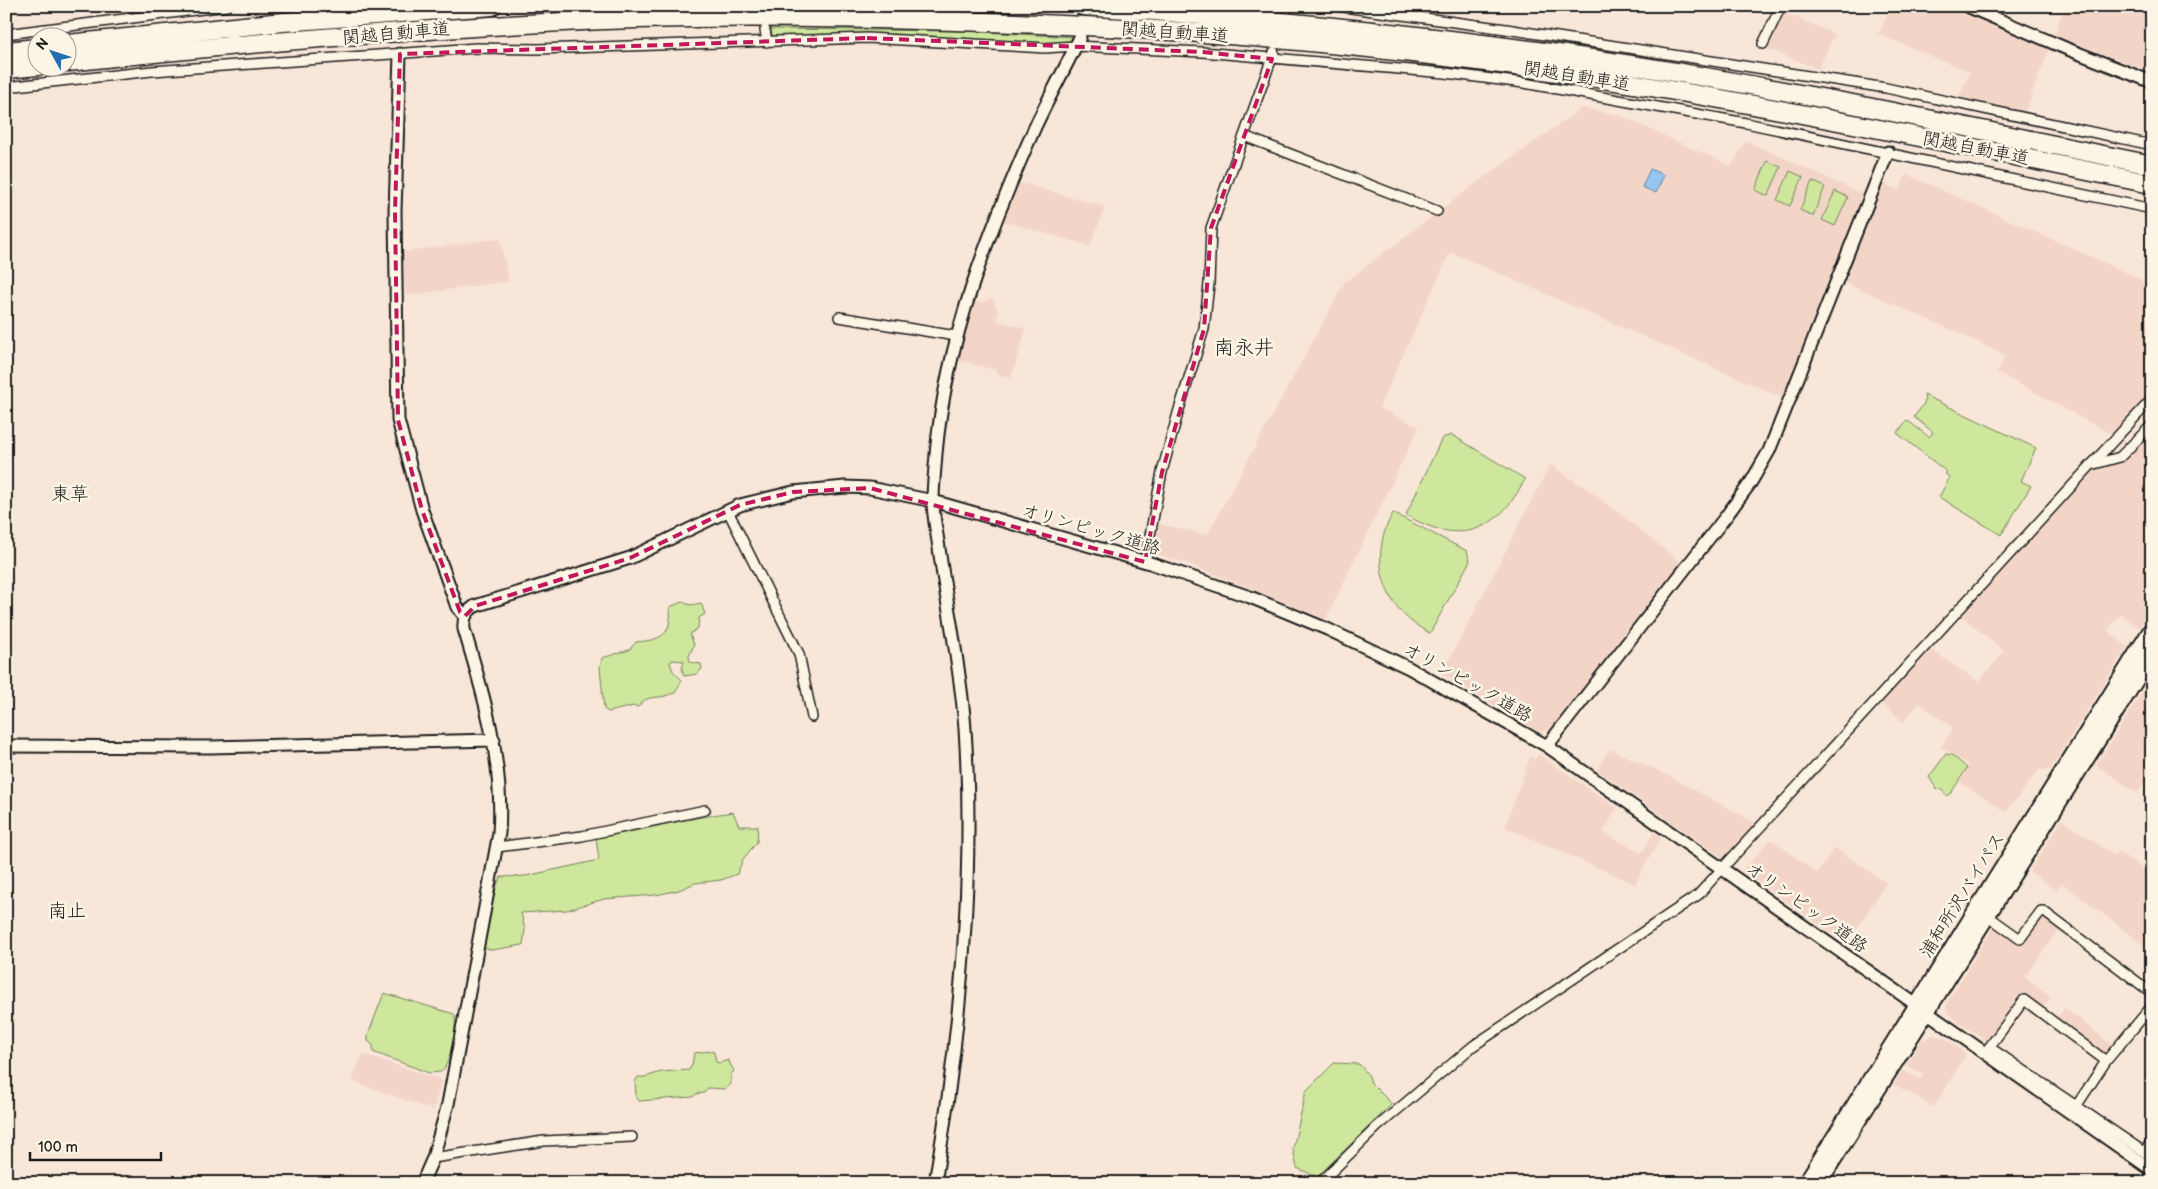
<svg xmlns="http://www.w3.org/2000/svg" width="2158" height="1189" font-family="'Balsamiq Sans','Klee One',sans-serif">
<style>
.built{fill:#f3d5c8}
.green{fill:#cee79d;stroke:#75825c}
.water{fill:#95c6f1;stroke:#65829c}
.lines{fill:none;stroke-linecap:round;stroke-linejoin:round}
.minor-tunnel{stroke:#ccbeb2;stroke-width:9;stroke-dasharray:9 4.5;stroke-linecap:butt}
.minor-casing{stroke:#1c1c1c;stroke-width:12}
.tertiary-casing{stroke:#1c1c1c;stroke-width:15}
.trunk-casing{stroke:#1c1c1c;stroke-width:19}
.motorway-casing{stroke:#1c1c1c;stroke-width:21}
.minor{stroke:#fcf5e5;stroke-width:9}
.tertiary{stroke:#fcf5e5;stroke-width:11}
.trunk{stroke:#fcf5e5;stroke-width:15}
.motorway{stroke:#fcf5e5;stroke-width:18}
.marked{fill:none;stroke:#c2185b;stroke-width:4;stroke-dasharray:10 6;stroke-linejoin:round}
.labels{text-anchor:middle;stroke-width:5;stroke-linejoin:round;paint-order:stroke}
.street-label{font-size:18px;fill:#1c1c1c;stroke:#fcf5e5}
.neighbourhood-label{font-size:19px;fill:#1c1c1c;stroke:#fcf5e5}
.quarter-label{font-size:20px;fill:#1c1c1c;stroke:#fcf5e5}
</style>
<rect width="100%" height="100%" fill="#f8e6d8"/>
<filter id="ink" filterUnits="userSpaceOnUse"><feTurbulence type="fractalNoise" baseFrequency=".02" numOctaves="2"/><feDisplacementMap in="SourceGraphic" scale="10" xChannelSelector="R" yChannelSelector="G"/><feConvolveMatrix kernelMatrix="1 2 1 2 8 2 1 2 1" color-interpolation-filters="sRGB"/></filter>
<g filter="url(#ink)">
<path class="built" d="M1892 6H1954L2050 47 2025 112 1957 100 1970 72 1878 34Z
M2064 6H2152V72L2054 36Z
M1783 12 1835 34 1818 69 1765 48Z
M1582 108 1621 116 1731 166 1746 141 1865 195 1786 399 1450 252 1379 408 1419 427 1326 619 1191 565 1151 552 1155 523 1207 535 1345 282 1467 190Z
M1906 174 2152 284V391L2111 434 1997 372 2005 356 1968 337 1843 282 1882 184 1900 190Z
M1017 182 1105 207 1090 246 1003 221Z
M500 238 509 281 405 296 404 252Z
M992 298 999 312 996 320 1026 329 1012 376 1010 378 997 375 995 370 957 360 973 302 979 303Z
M2152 430V608L2139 628 2121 614 2107 630 2127 647 2050 770H2039L2006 812 1960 782 1969 765 1941 747 1953 728 1919 703 1903 722 1882 703 1881 699 1927 647 1979 682 2004 651 1960 615 2093 468 2125 458Z
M1550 465 1592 492 1682 563 1552 729 1539 732 1442 674Z
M2152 677V773L2137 793 2096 765Z
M1610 749 1659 771 1754 822 1755 825 1724 859 1597 770Z
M1538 754 1617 808 1603 832 1640 852 1643 851 1654 832 1661 838 1635 884 1505 827 1530 757 1535 759Z
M2062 820 2114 855 2118 851 2152 876V951L2062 883 2056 890 2029 871Z
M1771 839 1817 873 1835 848 1886 883 1847 944 1742 871Z
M2046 916 2060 928 2025 977 2051 997 2041 1010 2023 996 1991 1041H1986L1951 1016 1946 1008 1948 1001 1993 928H1999L2020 943 2042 917Z
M2065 1008 2115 1047 2105 1057 2056 1020Z
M1933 1035 1945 1038 1966 1054 1934 1107 1894 1084 1902 1070 1920 1079 1923 1075 1906 1065 1921 1041Z
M362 1054 442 1080 433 1110 352 1081Z"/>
<path class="green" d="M771 29 965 31 1073 37 1069 42 1061 44 864 35 776 38 772 35Z
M1767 161 1781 167 1768 196 1755 190Z
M1790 171 1803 177 1790 206 1777 200Z
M1812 181 1825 187 1813 216 1800 210Z
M1835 191 1848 197 1835 226 1822 220Z
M1924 395 2036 448 2021 481 2031 486 2001 535 1939 497 1950 477 1945 474 1947 472 1897 433 1907 420 1929 437 1933 432 1914 417 1925 402Z
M1452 435 1525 479C1497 534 1459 546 1406 515L1442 438Z
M1393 513 1467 551 1470 561 1430 633C1383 611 1367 558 1393 513Z
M682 602 691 605 701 603 705 614 699 618 698 628 690 634 694 645 689 656 690 662 701 664 702 669 697 674 684 676 682 669 684 661 672 660 670 663 673 671 682 680 675 693C670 694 664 697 659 697 648 698 645 698 638 707L634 706 608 712 604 709 600 667 602 658 629 650 636 642C662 640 672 635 670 607Z
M1946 754 1952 755 1967 768 1951 793 1946 796 1943 790 1936 788 1929 777Z
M733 812 739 826H758L757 842 743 859 737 874 721 880 695 883 679 890 656 895 604 899 567 910 521 913 525 930 523 945 492 950 484 948 495 889 501 877 526 876 599 860 596 838C642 831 687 818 733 812Z
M384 993 454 1014C458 1027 451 1063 441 1072L429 1073 373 1052V1045L368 1041V1035Z
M711 1051 714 1052 716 1062 720 1063 728 1060 734 1071 731 1074V1084L725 1089 708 1088 704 1093 696 1094 693 1097 639 1101 636 1096 635 1082 638 1077H645L661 1072 689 1070 692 1065 694 1053Z
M1334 1063 1359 1064 1369 1076 1371 1083 1392 1104 1317 1177 1297 1168 1293 1149 1306 1091Z"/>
<path class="water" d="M1650 169 1664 175 1656 193 1642 187Z"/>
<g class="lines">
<path class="minor-tunnel" d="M401 29V44"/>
<defs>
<path id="minor" d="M1336 6 1506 29 1886 88 2152 145
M1288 8V6
M765 30 767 42
M6 34 227 6
M1763 44 1781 6
M6 87 152 71 476 48 538 49 867 38 1045 48 1075 46 1202 52 1445 73 1524 83 1746 123 2152 209
M1244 136 1437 211
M839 317 956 336
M2091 465 2152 399
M728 511 799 654 812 717
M1145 562 1162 472 1178 413 1204 329 1209 284 1211 228 1274 52
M497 847 582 836 705 810
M1988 916 2020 939 2041 911H2043L2152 993
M1989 1047 2147 1154
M1985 1053 2024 1000 2106 1061 2152 1006
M2077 1105 2106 1061
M2152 1141 2147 1148V1154L2152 1159
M433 1158 544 1141 632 1137
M1320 1183 1377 1127 1473 1046 1698 895 2091 465 2120 457 2152 425"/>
<path id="tertiary" d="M1967 6 2065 48 2152 82
M400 54 395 211 398 420 422 510 457 607 465 616
M6 746 211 747 494 740
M1547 746 1727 515 1751 482 1769 451 1888 152
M422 1183 433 1158 448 1104 499 833C504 763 484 695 464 629 463 618 466 612 475 606L630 558 740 505 793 492 845 487 870 488 933 501 1150 563 1250 597 1327 629 1409 668 1547 746 2152 1170
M935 1183C960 1034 975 880 965 729 961 668 947 608 939 548 937 533 933 516 933 501 933 486 935 469 936 454 946 339 989 231 1035 127 1049 97 1066 67 1080 37"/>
<path id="trunk" d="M1826 1171 2152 654
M1806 1183 2152 629"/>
<path id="motorway" d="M1083 6C1262 18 1440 35 1618 63 1797 90 1974 129 2152 165
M68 44 283 22 492 6
M6 51 38 48
M68 62C246 43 425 28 604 20 709 16 815 17 920 20 1082 24 1244 33 1404 52 1656 80 1904 134 2152 184
M6 69 38 66"/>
</defs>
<use href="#minor" class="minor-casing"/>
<use href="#tertiary" class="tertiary-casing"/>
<use href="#trunk" class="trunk-casing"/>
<use href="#motorway" class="motorway-casing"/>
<use href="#minor" class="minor"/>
<use href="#tertiary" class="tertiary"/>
<use href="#trunk" class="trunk"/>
<use href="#motorway" class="motorway"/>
</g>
</g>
<path class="marked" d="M867 38 1202 52 1272 59 1211 228 1204 329 1162 472 1145 562 870 488 793 492 740 505 630 558 475 606 465 616 460 612 422 510 398 420 395 211 400 54Z"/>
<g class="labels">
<g class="street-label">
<text transform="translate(1175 32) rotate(4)" y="6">関越自動車道</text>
<text transform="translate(396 33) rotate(-5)" y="6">関越自動車道</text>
<text transform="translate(1577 76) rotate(9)" y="6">関越自動車道</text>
<text transform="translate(1976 148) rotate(11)" y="6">関越自動車道</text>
<text transform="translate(1091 529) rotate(16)" y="6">オリンピック道路</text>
<text transform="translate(1468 682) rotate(29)" y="6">オリンピック道路</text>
<text transform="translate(1962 895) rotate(-58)" y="6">浦和所沢バイパス</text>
<text transform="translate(1807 907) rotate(35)" y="6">オリンピック道路</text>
</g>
<g class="neighbourhood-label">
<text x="70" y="500">東草</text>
<text x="67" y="917">南止</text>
</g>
<g class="quarter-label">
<text x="1244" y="354">南永井</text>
</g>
</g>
<rect width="2158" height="1189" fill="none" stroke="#fcf5e5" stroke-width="25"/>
<rect x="12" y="12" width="2133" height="1164" fill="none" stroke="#1c1c1c" stroke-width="2" filter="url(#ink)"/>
<g transform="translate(52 52) rotate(310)"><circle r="24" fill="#fcf5e5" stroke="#a29e95"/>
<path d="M0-4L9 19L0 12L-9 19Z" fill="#1f6fb2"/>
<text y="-8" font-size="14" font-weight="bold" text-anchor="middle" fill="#1c1c1c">N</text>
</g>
<path d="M30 1152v8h131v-8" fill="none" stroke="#1c1c1c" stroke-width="2.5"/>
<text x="38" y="1152" font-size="15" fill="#1c1c1c" stroke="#fcf5e5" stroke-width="4" paint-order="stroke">100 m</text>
</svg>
